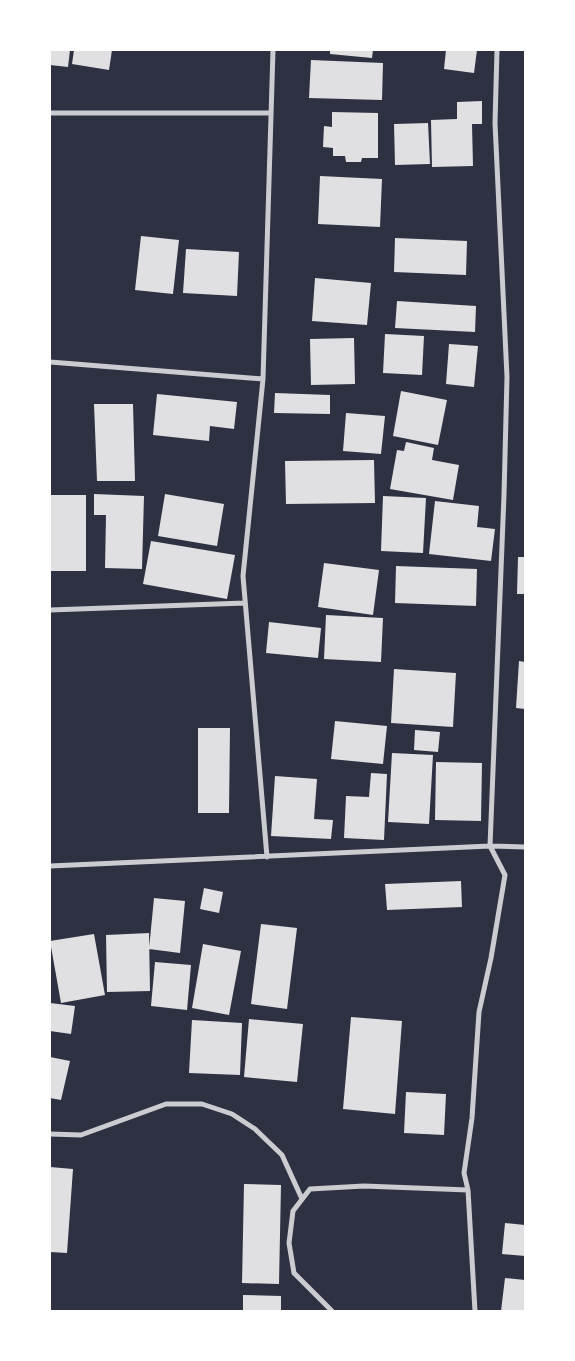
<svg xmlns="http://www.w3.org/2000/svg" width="575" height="1361" font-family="Karla,sans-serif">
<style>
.building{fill:#e0e0e3}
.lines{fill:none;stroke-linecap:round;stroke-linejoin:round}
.minor{stroke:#caccd0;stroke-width:5}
</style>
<rect width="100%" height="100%" fill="#2d3142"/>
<path class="building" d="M50 50H70L68 67 50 65Z
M74 50H112L109 70 72 64Z
M330 50H373L372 58 330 54Z
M446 50H477L474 73 444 69Z
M311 60 383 63 382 100 309 98Z
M482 101V124H472L473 166 432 167 431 120 457 119V102Z
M332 112 378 113V158H362L361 162H346L345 156H333V148L323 147 324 126 332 127Z
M428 123 430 164 395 165 394 124Z
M320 176 382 179 380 227 318 224Z
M141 236 179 240 173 294 135 290Z
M395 238 467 241 466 275 394 272Z
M186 249 239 252 237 296 183 293Z
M315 278 371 283 367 325 312 321Z
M397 301 476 306 475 332 395 328Z
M385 334 424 336 422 375 383 373Z
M354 338 355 384 311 385 310 339Z
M449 344 478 346 474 387 446 384Z
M401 391 447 400 438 445 393 436Z
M275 393 330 395V414L274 413Z
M157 394 237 402 234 429 210 426 209 441 153 435Z
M94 404H133L135 481H97Z
M346 413 385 416 381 454 343 451Z
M406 442 434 448 432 460 459 465 453 500 390 489 397 450 404 451Z
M374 460 375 503 286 504 285 461Z
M94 494 144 496 142 569 105 568 106 515H94Z
M165 494 224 504 217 546 158 536Z
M50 495H86V571H50Z
M383 496 426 498 423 553 381 551Z
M435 501 479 506 477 527 495 529 491 561 429 554Z
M151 541 235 555 227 599 143 584Z
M518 557H525V594H517Z
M324 563 379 570 373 615 318 607Z
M396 566 477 569 476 606 395 603Z
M326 615 383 618 381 662 324 659Z
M269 622 321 628 318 658 266 653Z
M519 661 525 662V709L516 708Z
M394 669 456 673 453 727 391 723Z
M335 721 387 726 383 764 331 759Z
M198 728H230L229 813H198Z
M415 730 440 732 438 752 414 750Z
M392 753 433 755 429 824 388 822Z
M436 762 482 763 481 821 435 820Z
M371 773 387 774 384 840 344 838 346 796 369 797Z
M275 776 317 779 314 819 333 820 331 839 271 836Z
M461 881 462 907 387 910 385 884Z
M204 888 223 892 219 913 200 909Z
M154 898 185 901 180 953 149 949Z
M261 924 297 928 287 1009 251 1004Z
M149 933 150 991 107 992 106 935Z
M94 934 105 995 61 1003 50 941Z
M203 944 241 951 229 1015 192 1008Z
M155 962 191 965 187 1010 151 1006Z
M50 1003 75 1006 71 1034 50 1031Z
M351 1017 402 1021 395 1114 343 1109Z
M249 1019 303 1024 297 1082 244 1077Z
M192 1020 242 1023 240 1075 189 1073Z
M50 1057 70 1061 61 1100 50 1098Z
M406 1092 446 1094 444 1135 404 1133Z
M50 1167 73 1169 67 1253 50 1252Z
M244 1184 281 1185 279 1284 242 1283Z
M505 1223 525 1225V1256L502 1254Z
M505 1278 525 1280V1311H501Z
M243 1295 281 1296V1311H243Z"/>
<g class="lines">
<path class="minor" d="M50 113H271
M50 362 263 379
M50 610 245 603
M267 857 243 576 263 379 273 50
M50 866 490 846 525 847
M50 1134 81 1135 166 1104H202L232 1114 255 1129 282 1155 302 1199
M332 1311 294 1273 289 1243 293 1211 310 1189 364 1186 468 1190
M475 1311 468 1190 464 1173 472 1118 479 1012 491 958 505 875 490 846 504 495 507 377 495 123 497 50"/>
</g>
<rect width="575" height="1361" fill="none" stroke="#ffffff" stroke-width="102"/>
</svg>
